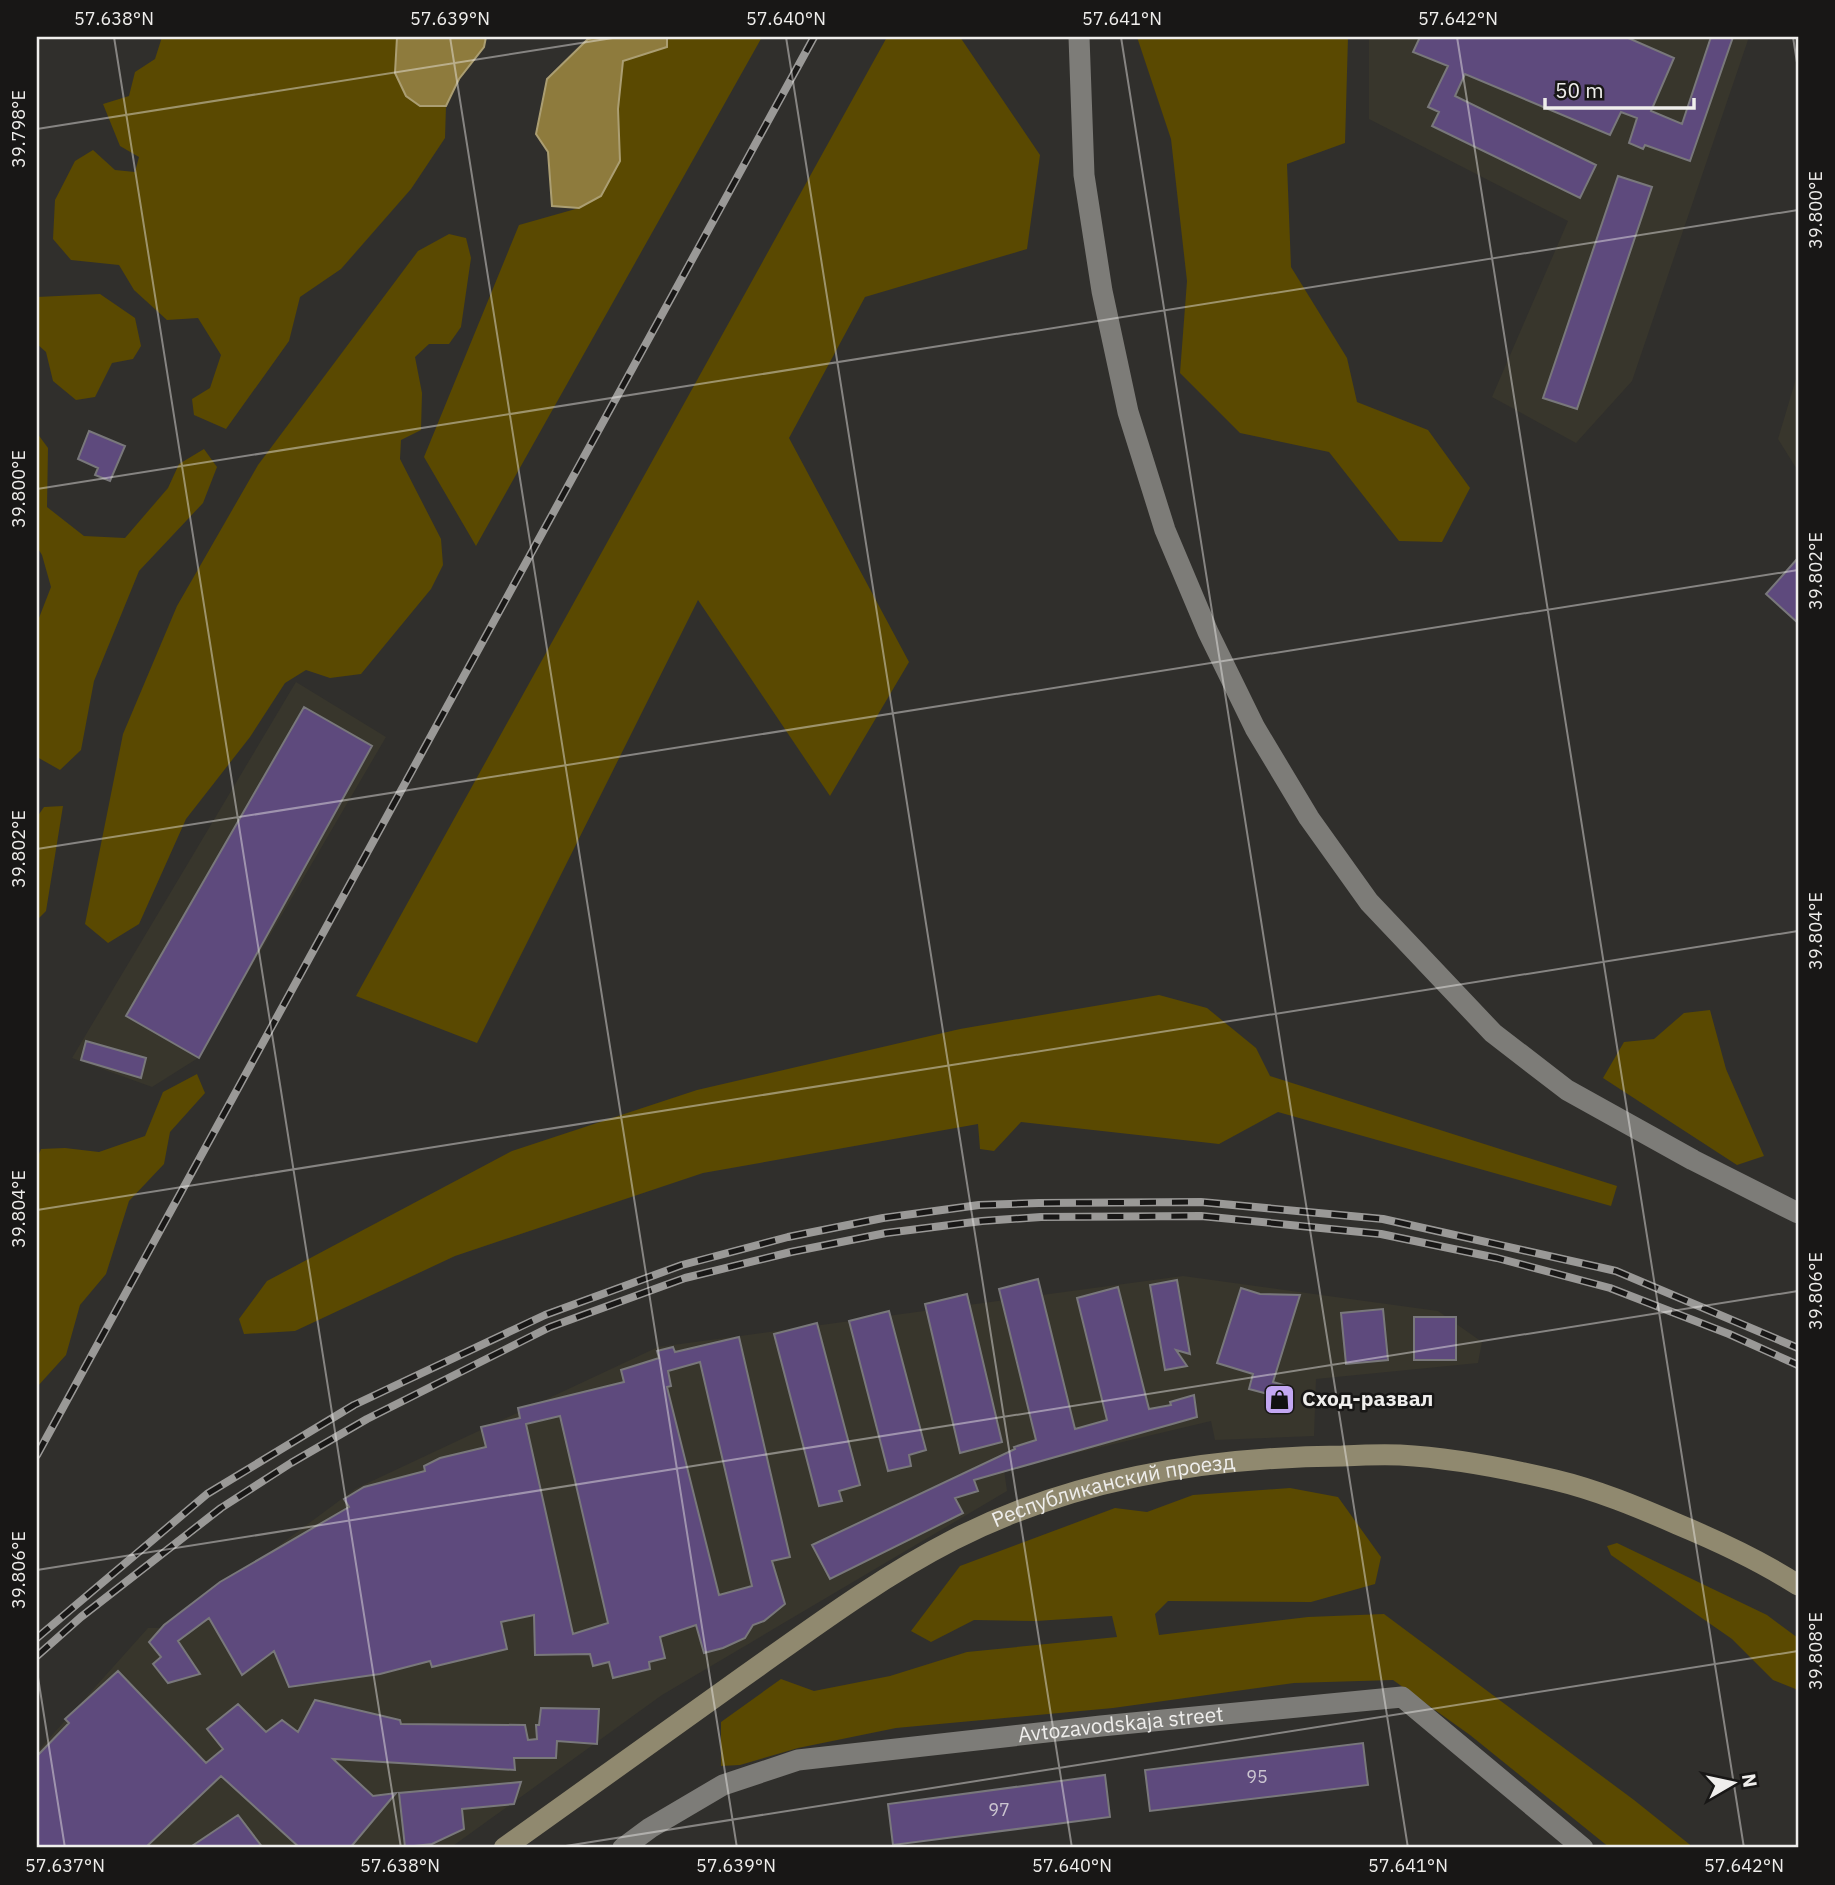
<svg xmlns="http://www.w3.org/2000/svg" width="1835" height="1885" font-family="'IBM Plex Sans',sans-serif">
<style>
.built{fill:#38362c}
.green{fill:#5a4901}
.water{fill:#8e7b3d;stroke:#ab9e72;stroke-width:2}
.building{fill:#5e4a7d;stroke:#79787b;stroke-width:2;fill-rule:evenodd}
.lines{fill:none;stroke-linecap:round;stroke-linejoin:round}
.street{stroke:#7d7c78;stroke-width:21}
.secondary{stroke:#90896f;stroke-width:21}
.rail-casing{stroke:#9a9997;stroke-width:8}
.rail{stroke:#181716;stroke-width:5;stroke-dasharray:16;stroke-linecap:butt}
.ticks{fill:none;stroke:#efeeec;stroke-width:2;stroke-opacity:0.45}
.labels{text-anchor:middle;stroke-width:5;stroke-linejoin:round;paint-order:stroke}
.number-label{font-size:18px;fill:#cbc5d0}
.poi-label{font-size:21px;font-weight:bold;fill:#efeeec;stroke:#181716;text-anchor:start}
.street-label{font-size:21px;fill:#efeeec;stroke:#181716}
.neatline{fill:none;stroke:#efeeec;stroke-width:2.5}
.ticks-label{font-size:18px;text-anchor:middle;fill:#efeeec}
</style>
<rect width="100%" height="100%" fill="#302f2c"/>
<path class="built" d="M1369 37H1749L1632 381 1576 443 1492 397 1568 221 1369 119Z
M1798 372V471L1778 439Z
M296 682 386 737 198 1058 152 1087 72 1058Z
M1183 1276 1438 1311 1482 1342 1478 1363 1316 1379 1314 1436 1215 1440 1211 1421 1004 1470 1007 1491 662 1695 450 1848H37V1752L148 1628H168L355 1489 658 1347Z"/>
<path class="green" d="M162 37H397L395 73 420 106H446L445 138 411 189 341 269 300 297 289 341 226 429 194 415 192 399 210 388 221 355 198 318 167 320 134 290 119 265 71 260 53 239 55 200 75 161 93 150 115 170 135 172 139 157 120 146 103 104 129 96 135 72 155 59Z
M667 37H762L476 546 424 457 519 225 579 208 620 161 618 109 623 61 666 47Z
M887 37H960L1040 155 1027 249 865 297 789 438 909 662 830 796 698 600 477 1043 356 996Z
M1137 37H1348L1345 143 1287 164 1291 267 1347 358 1357 402 1428 430 1470 488 1442 542 1399 541 1329 452 1240 433 1180 373 1187 281 1171 139Z
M449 234 466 238 471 258 461 327 449 344H429L415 357 422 393 421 430 401 440 400 459 441 539 443 565 431 589 361 674 330 678 306 670 285 683 250 737 186 819 139 924 108 943 85 924 123 734 177 606 258 465 418 251Z
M100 294 135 318 141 346 133 359 112 363 95 397 76 400 53 381 46 352 37 344V297Z
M37 433 48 448 47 507 84 536 125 538 168 488 179 464 204 449 217 467 203 503 139 571 94 681 81 750 60 770 37 757V623L51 587 42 555 37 547Z
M63 806 46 911 37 920V817L44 807Z
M1159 995 1207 1008 1256 1048 1270 1076 1617 1186 1611 1206 1278 1112 1219 1144 1021 1122 994 1151 980 1149 978 1124 703 1173 455 1256 295 1331 244 1334 239 1319 267 1281 512 1151 697 1090 960 1029Z
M1710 1010 1726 1069 1764 1156 1737 1165 1603 1078 1624 1042 1654 1039 1684 1013Z
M197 1074 205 1093 170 1132 164 1164 129 1201 106 1274 80 1305 66 1355 37 1387V1159L41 1149 65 1148 99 1152 145 1136 163 1092Z
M1290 1488 1338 1497 1381 1557 1375 1584 1311 1602 1168 1601 1155 1614 1159 1635 1308 1617 1384 1614 1634 1800 1694 1848H1610L1470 1735 1393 1680 1294 1683 1113 1708 896 1728 798 1748 740 1765 721 1766V1722L781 1679 814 1691 890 1676 967 1652 1117 1637 1112 1616 1036 1621 974 1620 931 1642 911 1631 960 1566 1115 1508 1147 1512 1193 1495Z
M1617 1543 1767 1615 1798 1638V1690L1773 1680 1732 1639 1611 1555 1607 1546Z"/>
<path class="water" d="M397 37H486L484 47 459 79 446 106H420L406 96 395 73Z
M595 37H667V47L623 61 618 109 620 161 601 196 579 208 552 206 548 152 536 134 547 79 588 39Z"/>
<path class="building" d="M1420 37H1626L1674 58 1651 111 1682 124 1711 37H1733L1690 161 1645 145 1643 149 1629 143 1637 118 1621 112 1610 135 1465 74 1455 96 1596 165 1580 198 1432 126 1439 112 1428 107 1448 66 1413 52Z
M1618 176 1652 187 1577 409 1543 398Z
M89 431 125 446 110 481 95 475 98 468 78 459Z
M1798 558V623L1766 594Z
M304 707 372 746 199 1058 126 1016Z
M86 1041 146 1058 141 1078 81 1060Z
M1038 1279 1075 1429 1107 1420 1077 1298 1118 1287 1149 1409 1171 1405 1170 1402 1194 1395 1197 1417 974 1480 978 1491 955 1498 963 1513 830 1579 812 1545 1015 1449 1014 1447 1036 1440 999 1289Z
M1177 1280 1190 1354 1176 1350 1187 1366 1165 1370 1150 1285Z
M1241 1288 1260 1294 1300 1295 1273 1382 1290 1387 1283 1411 1266 1400 1268 1394 1249 1389 1253 1374 1217 1363Z
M967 1294 1002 1442 960 1453 925 1304Z
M1383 1309 1388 1360 1346 1364 1341 1313Z
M889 1311 926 1450 909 1455 911 1466 888 1471 849 1321Z
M1414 1317H1456V1360H1414Z
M817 1323 860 1485 839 1491 842 1501 819 1506 774 1334Z
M739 1337 790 1557 772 1561 785 1604 764 1621 753 1625 745 1638 723 1648 704 1653 696 1625 660 1637 665 1658 649 1662 650 1669 613 1678 609 1662 593 1666 590 1654 535 1655 534 1615 501 1622 507 1649 432 1667 430 1661 380 1674 289 1687 274 1651 242 1675 209 1618 178 1641 200 1674 168 1683 153 1664 161 1657 149 1642 164 1625 220 1582 349 1507 344 1499 364 1487 425 1471 424 1466 440 1458 486 1447 481 1427 520 1418 518 1408 624 1382 621 1370 659 1358 657 1351 673 1347 675 1352ZM700 1362 752 1586 719 1595 667 1387 671 1386 668 1371ZM560 1416 608 1623 573 1634 526 1424Z
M118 1671 206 1763 223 1749 207 1729 238 1704 266 1732 282 1720 298 1732 315 1700 400 1720 401 1724 525 1725 528 1740 537 1739 536 1725H539L541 1708 599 1709 597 1744 557 1741 556 1758H514L515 1770 333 1759 373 1796 396 1793 350 1848H300L221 1776 145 1848H37V1756L69 1723 65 1719Z
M1363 1743 1368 1785 1150 1811 1145 1770Z
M1105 1775 1110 1817 893 1845 888 1804Z
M521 1782 514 1804 462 1809 464 1829 432 1844 405 1847 399 1793Z
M238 1815 263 1848H189Z"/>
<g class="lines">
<g class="street">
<path d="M1079 37 1084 175 1102 291 1128 412 1165 530 1208 632 1255 728 1309 818 1369 902 1493 1033 1567 1090 1693 1160 1798 1213"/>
<path id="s1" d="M623 1848 650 1828 723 1785 798 1760 1101 1726 1402 1697 1583 1848"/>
</g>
<path class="secondary" id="s2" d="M504 1848C583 1791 663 1734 743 1677 811 1629 879 1578 953 1540 1072 1479 1209 1457 1342 1456 1361 1455 1381 1454 1400 1455 1452 1458 1505 1468 1555 1480 1597 1490 1638 1507 1677 1524 1718 1541 1761 1561 1798 1585"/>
<defs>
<path id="rail" d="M37 1455 814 37
M37 1638 207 1494 354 1405 545 1315 682 1265 788 1237 883 1218 979 1205 1039 1203 1201 1202 1383 1219 1616 1271 1798 1348
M37 1656 81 1617 221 1508 291 1463 367 1419 550 1327 685 1278 791 1252 886 1233 982 1221 1041 1217 1201 1216 1381 1234 1497 1258 1610 1288 1729 1334 1798 1365"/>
</defs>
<use href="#rail" class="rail-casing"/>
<use href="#rail" class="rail"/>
</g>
<path class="ticks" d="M114 37 401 1848M450 37 737 1848M786 37 1072 1848M1121 37 1408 1848M1457 37 1744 1848M1793 37 1798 69M37 129 619 37M37 489 1798 210M37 849 1798 570M37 1210 1798 931M37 1570 1798 1291M37 1671 65 1848M553 1848 1798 1651"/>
<defs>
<symbol id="shop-square" viewBox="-11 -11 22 22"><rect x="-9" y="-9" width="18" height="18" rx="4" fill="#c3a7f2" stroke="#181716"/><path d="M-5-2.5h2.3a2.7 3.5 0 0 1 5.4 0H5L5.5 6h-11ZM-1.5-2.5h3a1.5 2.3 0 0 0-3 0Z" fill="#111"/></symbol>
</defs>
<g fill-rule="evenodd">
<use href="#shop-square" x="1262" y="1382" width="35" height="35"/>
</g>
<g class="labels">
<g class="number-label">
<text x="1257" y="1783">95</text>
<text x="999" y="1816">97</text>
</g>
<g class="poi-label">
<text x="1302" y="1406">Сход-развал</text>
</g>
<g class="street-label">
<text dy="7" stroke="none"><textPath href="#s2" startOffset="714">Республиканский проезд</textPath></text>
<text dy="7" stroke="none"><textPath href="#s1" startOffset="522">Avtozavodskaja street</textPath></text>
</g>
</g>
<rect width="1835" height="1885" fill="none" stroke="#181716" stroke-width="77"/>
<g transform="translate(1733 1783) rotate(81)" stroke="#181716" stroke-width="5" paint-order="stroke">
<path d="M0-5L12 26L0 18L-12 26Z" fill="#efeeec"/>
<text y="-10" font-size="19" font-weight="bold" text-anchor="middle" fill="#efeeec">N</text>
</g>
<path d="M1545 98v10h149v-10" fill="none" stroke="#efeeec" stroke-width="3.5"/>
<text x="1555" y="98" font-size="21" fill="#efeeec" stroke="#181716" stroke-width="5" paint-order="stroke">50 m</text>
<rect x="38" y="38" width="1759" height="1808" class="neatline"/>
<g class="ticks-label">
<text x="114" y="25">57.638°N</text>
<text x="450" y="25">57.639°N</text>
<text x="786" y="25">57.640°N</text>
<text x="1122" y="25">57.641°N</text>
<text x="1458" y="25">57.642°N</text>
<text transform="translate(19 129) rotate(-90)" y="6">39.798°E</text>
<text transform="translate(1816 210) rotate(-90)" y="6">39.800°E</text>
<text transform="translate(19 489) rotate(-90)" y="6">39.800°E</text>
<text transform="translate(1816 571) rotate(-90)" y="6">39.802°E</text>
<text transform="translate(19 849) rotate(-90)" y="6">39.802°E</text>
<text transform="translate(1816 931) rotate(-90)" y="6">39.804°E</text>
<text transform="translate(19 1209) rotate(-90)" y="6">39.804°E</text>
<text transform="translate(1816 1291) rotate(-90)" y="6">39.806°E</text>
<text transform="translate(19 1570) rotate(-90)" y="6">39.806°E</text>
<text transform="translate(1816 1651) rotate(-90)" y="6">39.808°E</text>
<text x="65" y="1872">57.637°N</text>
<text x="400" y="1872">57.638°N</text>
<text x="736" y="1872">57.639°N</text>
<text x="1072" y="1872">57.640°N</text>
<text x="1408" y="1872">57.641°N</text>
<text x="1744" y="1872">57.642°N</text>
</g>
</svg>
